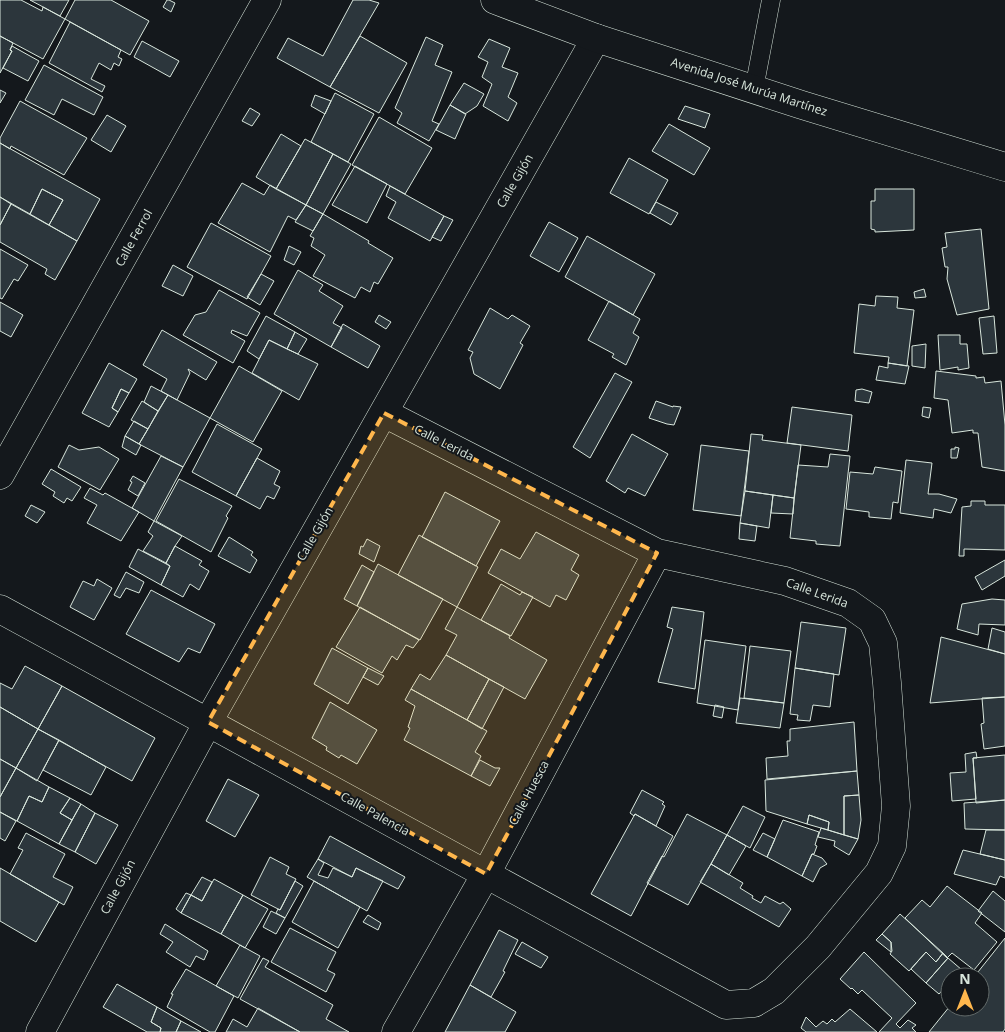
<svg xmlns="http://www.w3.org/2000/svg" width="1005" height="1032" font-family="'Open Sans',sans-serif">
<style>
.building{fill:#2c363c;stroke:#d8e6dc}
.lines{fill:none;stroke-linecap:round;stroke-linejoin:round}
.lane-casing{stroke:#d8e6dc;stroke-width:19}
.street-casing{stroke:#d8e6dc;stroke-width:29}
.secondary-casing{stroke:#d8e6dc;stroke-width:29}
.lane{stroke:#14181c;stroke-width:18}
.street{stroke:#14181c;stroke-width:28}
.secondary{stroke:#14181c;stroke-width:28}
.marked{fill:#ffb74d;fill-opacity:0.2;stroke:#ffb74d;stroke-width:4;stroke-dasharray:10 6;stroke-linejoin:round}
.labels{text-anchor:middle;stroke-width:4;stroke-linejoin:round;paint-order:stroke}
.street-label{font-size:12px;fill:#d8e6dc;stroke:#14181c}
</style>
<rect width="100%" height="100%" fill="#14181c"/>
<path class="building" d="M0 0H21L42 11 43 7 65 19 43 59 0 36Z
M30 0H69L60 16Z
M75 0H111L149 21 130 55 65 19Z
M167 0H169L175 3 171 12 163 7Z
M353 0H369L379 3 330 87 277 58 288 38 323 56Z
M70 22 121 50 118 57 122 59 119 66 114 63 111 70 99 63 91 79 105 86 102 92 49 63Z
M0 36 13 43 10 50 12 51 0 73Z
M360 36 407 63 379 113 330 87Z
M426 37 443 45 435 65 452 72 432 121 439 124 429 141 397 123 402 113 395 108Z
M489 39 510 48 502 67 518 73 508 97 517 103 508 121 483 106 492 84 482 77 488 62 478 57Z
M142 41 179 61 170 77 134 57Z
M12 46 39 61 28 81 3 68 12 51 10 50Z
M44 65 103 97 94 115 62 99 54 115 25 100Z
M464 83 484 94 477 106 465 114 450 105Z
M0 90 6 93 0 103Z
M335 93 374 114 348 162 311 142Z
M315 95 331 101 325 114 311 106Z
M20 101 87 138 64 175 11 146 10 149 0 143V138Z
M450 105 466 114 455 139 436 130Z
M685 106 710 114 705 128 678 119Z
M250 108 260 114 252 126 242 121Z
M107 115 126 126 111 152 91 140Z
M379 117 432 148 405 194 352 165Z
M669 124 710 148 694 175 652 151Z
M281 134 301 146 276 189 256 177Z
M305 139 333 154 306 205 276 189Z
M0 143 100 199 77 241 49 225 63 200 42 189 30 214 0 197Z
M333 154 351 164 323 214 306 205Z
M629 158 668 180 649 214 610 193Z
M355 166 387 184 367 223 332 205Z
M242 183 264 195 270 185 306 205 296 220 288 216 270 252 218 223Z
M390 186 444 216 430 241 388 218 396 202 386 196Z
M42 189 63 200 49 225 30 214Z
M875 189H914V230L875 232V230L871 229V201H875Z
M0 197 11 204 0 225Z
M656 202 678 213 671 225 650 213Z
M11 204 77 241 55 280 45 274 47 269 0 242V225Z
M306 205 323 214 313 231 295 222Z
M323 214 369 241 368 243 393 258 378 284 374 282 370 292 361 287 355 298 313 276 325 255 311 246 314 238 310 236Z
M444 216 453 220 441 241 432 237Z
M549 222 578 238 559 272 530 256Z
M211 223 271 256 247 299 187 267Z
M981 229 989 309 957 315 947 279 948 267H945L942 248 947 247 945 233Z
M587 236 655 274 633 315 565 277Z
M289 246 301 252 294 265 284 260Z
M0 249 28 265 18 281 14 279 2 299 0 298Z
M173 265 193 276 183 296 162 286Z
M298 270 323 285 319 291 343 306 333 323 342 328 331 347 274 314Z
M261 274 274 281 260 305 247 297Z
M924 289 926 297 915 298 914 292Z
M219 290 260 313 247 336 232 330 231 333 245 341 233 363 183 335 195 315 206 312Z
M876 296 898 297 897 308 914 310 907 366 888 363 889 357 854 353 859 304 875 306Z
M609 301 640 319 633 333 639 337 626 365 612 357 614 354 588 340Z
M0 302 23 315 11 337 0 331Z
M490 308 508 319 512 315 530 326 520 343 523 345 500 389 474 374 470 358 473 352 468 350Z
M379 315 391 322 386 329 375 322Z
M266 316 295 332 287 349 269 340 259 359 247 351Z
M994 316 997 353 983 354 979 318Z
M343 324 380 346 368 368 331 347Z
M162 330 217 362 206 380 188 369 190 373 177 400 161 391 167 379 143 365Z
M295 332 307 339 298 354 287 349Z
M938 335H960V344H967L969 368 958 370V367L940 370Z
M269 340 318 364 299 400 252 373Z
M926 344 925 368 912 366V346Z
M109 363 137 379 129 393 121 389 112 408 118 412 109 427 82 413Z
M888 363 909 366 905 384 876 380 879 366 888 368Z
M239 366 282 391 253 442 210 418Z
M936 371 976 376V378L984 377 985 383 1001 381 1005 425V471L982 467 978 433H973V430L952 433 948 400 934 398Z
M615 373 632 382 590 458 573 447Z
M151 386 168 395 158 411 144 402Z
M121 389 129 393 118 412 112 408Z
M862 389 872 392 869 403 855 401 856 390Z
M168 395 210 418 183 467 139 444Z
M142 401 158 411 148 429 131 420Z
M656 401 673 407V406L681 407 674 425 667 424 649 418Z
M792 407 852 415 848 451 787 443Z
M923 407 931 408 929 418 922 416Z
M134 421 148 429 139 444 125 436Z
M217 424 262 449 236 496 192 472Z
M632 434 668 454 645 496 628 488 625 493 606 481Z
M751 434 763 435 762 440 801 445 794 498 745 491Z
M125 436 141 445 136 455 122 447Z
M69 445 79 450 99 447 119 459 100 490 58 467Z
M701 445 749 451 741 516 693 510Z
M955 447 959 448 957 458H951V449H955Z
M830 454 850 456 840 546 816 544V541L790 538 798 465 828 467Z
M161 456 183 467 154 521 132 508Z
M257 458 280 471 274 484 280 487 274 499 267 496 260 509 236 496Z
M906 460 932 463 928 494H939L957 499 951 513 934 509 933 518 900 513Z
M875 467 902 471 898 503 893 502 891 519 869 517V512L846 509 850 472 873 474Z
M51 469 81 487 72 501 67 498 64 503 53 496 55 492 42 484Z
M133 476 145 483 138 496 128 490 132 482 130 481Z
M179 479 232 506 226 516 228 518 211 552 156 521Z
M90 488 103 495 105 493 139 512 121 541 87 523 97 505 84 498Z
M745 491 773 495 769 528 740 523Z
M445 492 500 521 476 566 422 537Z
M773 495 794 498 793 514 771 513Z
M971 501H985V505H1005V550L964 549V556H959L962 507 971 506Z
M31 505 45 512 37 523 25 516Z
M154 521 182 536 175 546 166 563 143 551 153 536 148 532Z
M740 523 757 526 755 541 739 539Z
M536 532 579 555 571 570 579 575 566 600 556 595 550 607 488 573 501 549 520 559Z
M419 535 478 567 457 607 398 575Z
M229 537 253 552 251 555 257 560 250 573 218 556Z
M367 539 380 546 374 562 359 554 361 546 363 547Z
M175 546 202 561 199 565 209 571 199 590 190 584 183 597 161 585 170 566 166 563Z
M138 549 170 566 161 585 129 567Z
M1005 560V576L982 590 975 577Z
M378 564 443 599 420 640 357 606Z
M362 565 374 572 357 606 344 599Z
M126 572 144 582 139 593 126 588 120 598 114 595Z
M97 579 112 588 94 620 70 607 83 581 94 586Z
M501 584 520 595 522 592 533 597 511 636 481 620Z
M151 590 215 624 200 653 188 648 179 662 126 634Z
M992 599 1005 600V625L979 624 978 635 957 629 962 604Z
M360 607 419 640 413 648 406 645 397 660 392 656 382 673 336 647Z
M457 607 510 636 509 638 547 660 525 699 446 655 457 635 445 629Z
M672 607 704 612 695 689 658 682 673 629 667 627Z
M801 622 846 628 839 675 795 668Z
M992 628 1005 632V654L988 649Z
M941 637 1005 654V697L930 703Z
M705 640 746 646 738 710 697 703Z
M750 646 791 651 784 703 744 698Z
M332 648 368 668 348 704 314 684Z
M446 655 489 679 467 720 411 689 420 674 430 680Z
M25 666 62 686 38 729 0 707V683L12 689Z
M368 668 384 676 378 685 363 677Z
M795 668 834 674 830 707 813 705 810 721 797 720 798 715 790 714Z
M489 679 504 687 482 729 467 720Z
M62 686 155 738 132 781 38 729Z
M411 689 487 731 475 752 481 756 471 776 404 740 410 728 408 727 415 706 405 700Z
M1005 697V746L984 749 981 724 984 723 982 698Z
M740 698 784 703 780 728 736 723Z
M330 702 377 730 357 764 341 755 339 758 326 750 327 747 312 738Z
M715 705 724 707 722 718 713 716Z
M0 707 38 729 16 768 0 759Z
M854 722 857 771 767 779 766 758 788 756 787 741H790V729Z
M38 729 59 740 37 781 16 768Z
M59 740 106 767 91 795 43 770Z
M976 752 977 758H973L976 799 952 801 950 773 966 772 965 754Z
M1005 755V800L976 803 973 758Z
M0 759 16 768 0 797Z
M480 760 495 768H500L490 786 471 776Z
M16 768 49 787 42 802 29 796 17 821 0 812V797Z
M857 771 859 795 844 796V835L828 830 829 822 809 815 807 824 766 811 765 780Z
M228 779 259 795 235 837 206 821Z
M49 787 70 798 60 813 72 820 59 844 17 821 29 796 42 802Z
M642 790 664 802 662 804 665 806 656 826 635 814 634 816 630 813Z
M859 795 861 820 858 839 844 835V796Z
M70 798 81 804 72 820 60 813Z
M1005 800V830L965 829 964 803Z
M81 804 95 813 75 852 59 844Z
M743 806 765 817 750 848 727 835Z
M0 812 16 821 5 841 0 838Z
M95 813 118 825 96 864 75 852Z
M635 814 673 836 631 916 591 894Z
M687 814 727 835 688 905 647 883 662 856 664 857Z
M809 815 829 822 828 830 807 824Z
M783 820 819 832 815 845 817 846 814 854H812L802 876 767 857Z
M821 828 858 839 849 855 834 846 835 841 818 837Z
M986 830H1005V860L980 854Z
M26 833 65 854 53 877 73 887 64 905 10 874 23 850 18 848Z
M763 833 775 839 767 857 753 850Z
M727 835 746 846 729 875 711 864Z
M330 836 405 877 398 889 356 868 352 877 318 859Z
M963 850 1005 860V878L1000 876 996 885 954 874Z
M812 854 822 858 827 864 820 868 813 882 802 876Z
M270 857 289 867 286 874 296 879 280 910 251 895Z
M318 859 324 863 318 875 328 878 333 868 352 877 356 868 383 881 367 911 307 877Z
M711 864 743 883 740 888 753 896 752 898 761 903 765 896 780 904 783 902 791 909 779 927 700 882Z
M0 868 59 902 36 942 0 921Z
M202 877 212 882 202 901 191 895Z
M214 879 243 895 221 934 181 913 191 895 202 901Z
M295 881 303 886 285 918 276 913 278 909 280 910Z
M314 881 360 907 338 948 292 922Z
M947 886 982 913 975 923 997 942 974 970 952 953 947 958 905 918 922 900 930 907Z
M993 891 1005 901V932L978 911Z
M186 893 191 895 181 913 176 909Z
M243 895 268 909 245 948 221 934Z
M271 911 285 918 276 934 263 927Z
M900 914 943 953 936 962 926 952 909 971 890 954 892 951 891 942 882 934Z
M368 915 381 923 378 930 363 922Z
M165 924 208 951 204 960 196 956 190 967 166 952 173 942 160 934Z
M290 928 336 952 327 970 335 974 326 992 271 962Z
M499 930 518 940 503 971 505 972 491 997 470 985Z
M882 934 891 942V952L876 940Z
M1005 938V1029L1003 1032H929L950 1006 980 1007V977H974Z
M522 942 548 957 541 968 515 954Z
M240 945 260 956 238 998 216 986Z
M864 952 916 1003 896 1024 900 1028 908 1020 916 1025 912 1028 916 1032H879L892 1018 862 990 858 994 852 988 851 989 840 979Z
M926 952 936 962 943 953 948 958 926 983 911 969Z
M263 958 269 961 265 967 333 1005 326 1019 349 1032H300L240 999Z
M948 958 962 970 955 977H950V982L939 994 926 983Z
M186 969 234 996 215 1032H210L167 1007 173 994H171Z
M117 984 157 1007 151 1022 161 1028 160 1032H147L103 1007Z
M470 985 516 1012 505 1032H445Z
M157 1007 181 1021 176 1032H160L161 1028 151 1022Z
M258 1008 300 1032H226L233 1019 247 1027Z
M850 1009 877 1032H806L801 1028 806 1017 816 1027 823 1021 827 1024 832 1019 835 1022Z
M181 1021 201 1032H176Z"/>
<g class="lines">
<defs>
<path id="lane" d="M754 89 771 0"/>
<path id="street" d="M0 609 726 1005 754 1003 774 991 818 947 879 873 892 846 896 806 887 683 883 643 872 620 848 603 785 581 657 553 384 413
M40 1032 208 722 596 38
M396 1032 486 874 657 553"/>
<path id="secondary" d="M495 0 596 38 802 105 1005 167
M0 475 267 0"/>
</defs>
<use href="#lane" class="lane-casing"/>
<use href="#street" class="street-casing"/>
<use href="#secondary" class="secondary-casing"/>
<use href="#lane" class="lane"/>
<use href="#street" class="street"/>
<use href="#secondary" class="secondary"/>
</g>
<path class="marked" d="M384 413 657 553 486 874 208 722Z"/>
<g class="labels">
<g class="street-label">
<text transform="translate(749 87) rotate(18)" y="4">Avenida José Murúa Martínez</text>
<text transform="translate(515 181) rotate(-60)" y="4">Calle Gijón</text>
<text transform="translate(134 238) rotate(-61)" y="4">Calle Ferrol</text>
<text transform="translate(444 443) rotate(27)" y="4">Calle Lerida</text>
<text transform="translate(315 534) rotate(-60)" y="4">Calle Gijón</text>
<text transform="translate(817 593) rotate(20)" y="4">Calle Lerida</text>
<text transform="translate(529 793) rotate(-62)" y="4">Calle Huesca</text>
<text transform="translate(375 814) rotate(29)" y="4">Calle Palencia</text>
<text transform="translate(118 887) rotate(-62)" y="4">Calle Gijón</text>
</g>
</g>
<g transform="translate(965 992)"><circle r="24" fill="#14181c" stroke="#626a69"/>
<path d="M0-4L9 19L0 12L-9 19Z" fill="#ffb74d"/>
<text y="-8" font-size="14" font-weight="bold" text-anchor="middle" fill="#d8e6dc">N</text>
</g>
</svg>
